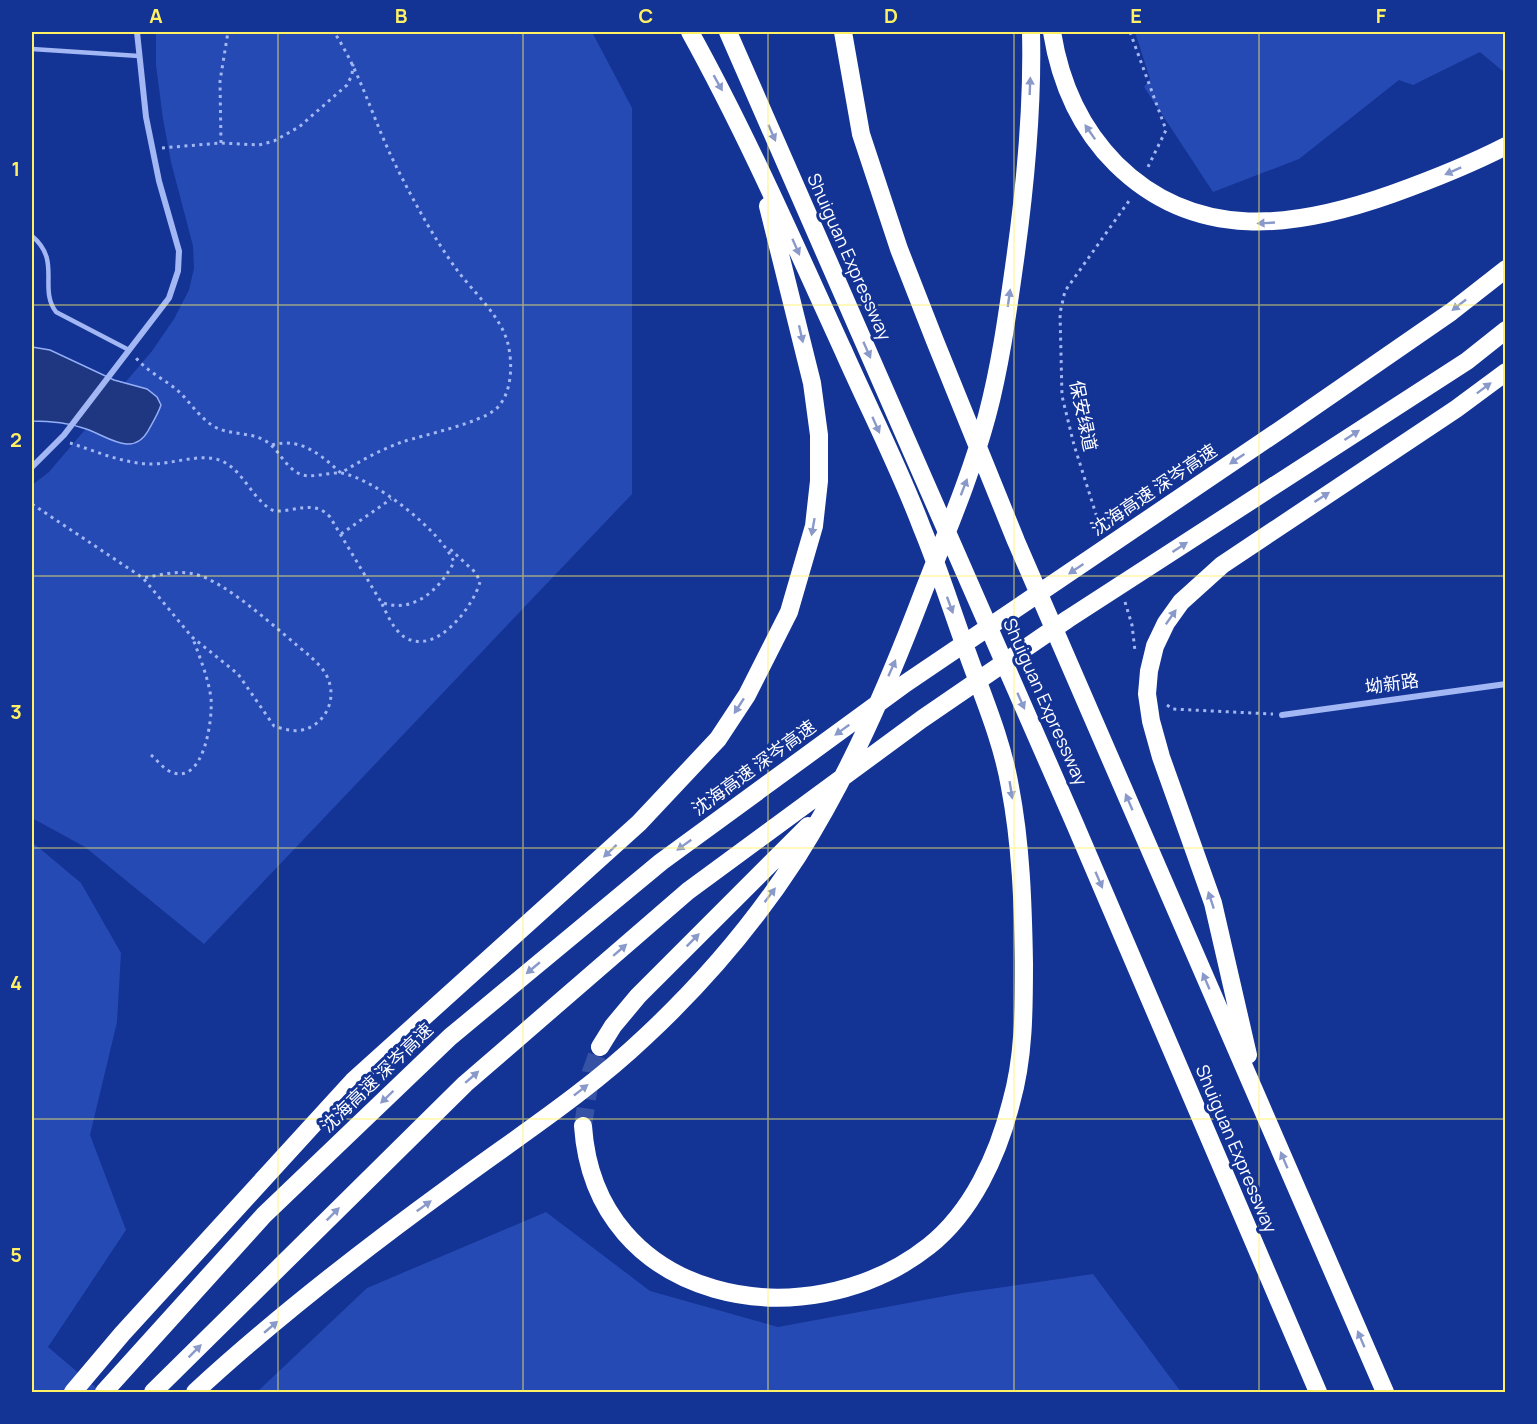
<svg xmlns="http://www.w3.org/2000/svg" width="1537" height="1424" font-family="Manrope,'Noto Sans SC',sans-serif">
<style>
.green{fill:#264ab4}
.water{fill:#1f3681;stroke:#94aff6;stroke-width:1.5}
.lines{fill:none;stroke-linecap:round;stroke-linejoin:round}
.highway-tunnel{stroke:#3652a5;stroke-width:18;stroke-dasharray:18 9;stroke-linecap:butt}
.path{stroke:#a2b7f3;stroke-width:3;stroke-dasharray:3 4.5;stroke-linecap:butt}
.lane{stroke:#a2b7f3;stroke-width:4.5}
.street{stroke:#a2b7f3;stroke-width:6}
.highway{stroke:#fff;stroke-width:18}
.oneway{fill:#8999ca}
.grid{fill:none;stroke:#fff064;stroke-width:1.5;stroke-opacity:0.55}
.labels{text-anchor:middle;stroke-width:6;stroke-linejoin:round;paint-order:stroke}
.street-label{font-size:18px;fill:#fff;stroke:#133395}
.neatline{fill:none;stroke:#fff064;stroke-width:2}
.grid-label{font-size:20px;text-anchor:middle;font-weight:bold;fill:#fff064}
</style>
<rect width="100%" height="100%" fill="#133395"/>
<path class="green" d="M156 32H592L632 108V494L204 944 85 847 32 818V485L49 472 152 351 174 319 189 290 194 268 193 246 171 162 163 119 156 65Z
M1135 32H1505V73L1480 52 1413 85 1399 80 1299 159 1213 192 1144 87 1150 79Z
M32 842 81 883 121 953 117 1022 90 1135 126 1230 48 1347 101 1392H32Z
M546 1212 650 1291 778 1327 962 1293 1093 1274 1181 1392H257L367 1288Z"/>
<path class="water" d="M32 347 50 350 114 380 147 389 157 397 161 405C158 414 153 422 148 431 132 459 105 434 83 428 66 422 49 421 32 421Z"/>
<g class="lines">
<path class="highway-tunnel" d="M583 1126 591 1072 600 1047"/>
<path class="path" d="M1130 32 1166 130 1147 169
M221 143 220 81 228 32
M162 148 221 143 259 145 274 141 299 127 347 85 352 75 353 64
M70 443C95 451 122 463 149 464 171 465 201 452 222 461 244 471 252 500 274 511 295 512 314 499 330 517L381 602C413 615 440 589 454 562 441 531 374 478 341 473 329 472 310 479 300 474 284 467 279 448 264 440 249 432 230 435 215 427 199 418 189 400 176 389 162 378 147 371 136 358
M272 445C301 437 321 455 341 473 360 461 380 450 402 442 424 435 480 423 496 409 512 394 513 365 508 344 501 316 474 293 457 270 433 237 413 200 395 164 373 120 361 73 334 32
M32 504 143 578 192 637 238 674 274 726C283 729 293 732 302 730 325 725 337 700 328 679 325 670 317 663 310 656 282 634 227 581 194 574 177 570 160 575 143 578
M1101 530 1074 445 1062 396 1060 313 1065 291 1131 198
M341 534 391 499
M1125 602 1132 625 1135 651
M382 604C388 616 394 631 406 638 437 655 473 607 480 582L476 573 450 549
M1167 705 1173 709 1273 714
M151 755C157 760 163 768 169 771 204 789 213 718 211 698 208 677 200 658 193 639"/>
<path class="lane" d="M32 49 139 56
M32 236C62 261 38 288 56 312L129 350"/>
<path class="street" d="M32 467 64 435 169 298 178 271 179 251 159 181 146 117 137 32
M1282 715 1506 684"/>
<path class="highway" d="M728 32 1074 822 1318 1392
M843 32 861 134 899 249 935 341 1016 541 1385 1392
M1052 32C1060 82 1080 128 1116 164 1196 243 1296 228 1392 194 1431 180 1469 165 1506 146
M600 1047 613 1026 638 996 808 826
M1248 1055 1213 903 1161 757 1151 721 1147 694 1149 671 1155 646 1166 623 1181 602 1222 565 1456 409 1506 372
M583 1126C595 1303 806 1343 929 1246 972 1212 998 1155 1011 1103 1024 1058 1024 1009 1024 963 1023 904 1021 844 1010 787 1002 740 983 697 967 652 952 611 939 569 922 528 899 467 869 409 843 350 794 243 747 135 690 32
M73 1392 122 1334 353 1081 639 823 718 739 747 695 789 612 814 526 819 481V435L812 383 768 206
M104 1392 264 1215 450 1037 661 862 906 683 1286 426 1451 312 1506 269
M153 1392 465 1084 688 891 922 719 1068 619 1467 361 1506 330
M195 1392C275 1318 363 1250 451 1186 516 1138 586 1093 645 1037 702 984 755 922 797 857 848 777 887 687 921 598 944 538 970 479 987 416 1000 367 1007 317 1014 267 1025 190 1033 110 1031 32"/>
</g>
<defs><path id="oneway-solid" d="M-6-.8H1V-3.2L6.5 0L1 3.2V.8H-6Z" transform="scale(1.5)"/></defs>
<g class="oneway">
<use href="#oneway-solid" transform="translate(718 83) rotate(61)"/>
<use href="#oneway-solid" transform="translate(1030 86) rotate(-88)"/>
<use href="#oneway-solid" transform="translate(1090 132) rotate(-125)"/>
<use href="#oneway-solid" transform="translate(772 133) rotate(66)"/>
<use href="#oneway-solid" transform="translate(1453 171) rotate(156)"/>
<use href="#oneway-solid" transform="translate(1266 223) rotate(177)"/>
<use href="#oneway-solid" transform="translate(796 247) rotate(66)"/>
<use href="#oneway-solid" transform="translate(1009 298) rotate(-82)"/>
<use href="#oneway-solid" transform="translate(1459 305) rotate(142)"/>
<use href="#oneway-solid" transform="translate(801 334) rotate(77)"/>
<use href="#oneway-solid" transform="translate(867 350) rotate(66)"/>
<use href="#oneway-solid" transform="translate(1484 388) rotate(-37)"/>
<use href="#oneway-solid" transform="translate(876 425) rotate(66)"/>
<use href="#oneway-solid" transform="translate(1352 435) rotate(-33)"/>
<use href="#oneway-solid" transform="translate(1237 459) rotate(146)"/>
<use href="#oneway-solid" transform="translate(964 487) rotate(-69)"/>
<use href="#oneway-solid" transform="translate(1322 497) rotate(-33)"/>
<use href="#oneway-solid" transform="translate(813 527) rotate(100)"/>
<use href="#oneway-solid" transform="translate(1180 547) rotate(-33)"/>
<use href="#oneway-solid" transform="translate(1076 569) rotate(146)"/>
<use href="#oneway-solid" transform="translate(950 605) rotate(70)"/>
<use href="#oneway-solid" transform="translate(1171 617) rotate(-55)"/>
<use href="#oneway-solid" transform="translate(892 668) rotate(-66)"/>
<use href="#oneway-solid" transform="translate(1021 701) rotate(66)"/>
<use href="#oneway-solid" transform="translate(739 706) rotate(123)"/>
<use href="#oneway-solid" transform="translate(842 730) rotate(144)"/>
<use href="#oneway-solid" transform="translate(1011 790) rotate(81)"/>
<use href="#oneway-solid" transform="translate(1129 802) rotate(-113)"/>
<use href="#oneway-solid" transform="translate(684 845) rotate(144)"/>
<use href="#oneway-solid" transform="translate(610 851) rotate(137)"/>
<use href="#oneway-solid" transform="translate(1099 880) rotate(67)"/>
<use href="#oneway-solid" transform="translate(770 895) rotate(-53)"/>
<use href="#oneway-solid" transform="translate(1211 900) rotate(-108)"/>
<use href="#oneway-solid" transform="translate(693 940) rotate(-45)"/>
<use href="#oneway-solid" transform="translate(620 950) rotate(-41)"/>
<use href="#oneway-solid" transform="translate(533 968) rotate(140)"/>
<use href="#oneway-solid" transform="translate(1206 981) rotate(-113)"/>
<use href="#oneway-solid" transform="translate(472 1077) rotate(-41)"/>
<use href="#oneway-solid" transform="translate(581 1090) rotate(-38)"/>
<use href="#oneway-solid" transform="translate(387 1097) rotate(136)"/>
<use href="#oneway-solid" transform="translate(1284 1160) rotate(-113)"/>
<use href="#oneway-solid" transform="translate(424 1206) rotate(-36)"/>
<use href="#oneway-solid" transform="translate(333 1214) rotate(-45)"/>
<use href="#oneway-solid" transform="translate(271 1327) rotate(-40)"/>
<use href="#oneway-solid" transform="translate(1361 1339) rotate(-113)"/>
<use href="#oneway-solid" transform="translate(195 1351) rotate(-45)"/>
</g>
<path class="grid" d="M278 32V1392M523 32V1392M768 32V1392M1014 32V1392M1259 32V1392M32 305H1506M32 576H1506M32 848H1506M32 1119H1506"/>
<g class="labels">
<g class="street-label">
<text transform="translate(849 257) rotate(66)" y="6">Shuiguan Expressway</text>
<text transform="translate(1083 416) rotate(78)" y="6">保安绿道</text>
<text transform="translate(1154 490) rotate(-34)" y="6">沈海高速 深岑高速</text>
<text transform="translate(1392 684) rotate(-8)" y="6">坳新路</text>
<text transform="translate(1045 702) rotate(66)" y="6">Shuiguan Expressway</text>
<text transform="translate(754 768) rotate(-36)" y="6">沈海高速 深岑高速</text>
<text transform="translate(377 1078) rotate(-44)" y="6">沈海高速 深岑高速</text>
<text transform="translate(1236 1149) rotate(67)" y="6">Shuiguan Expressway</text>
</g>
</g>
<rect width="1537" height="1424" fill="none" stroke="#133395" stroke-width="66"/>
<rect x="33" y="33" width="1471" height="1358" class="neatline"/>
<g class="grid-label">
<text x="156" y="23">A</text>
<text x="401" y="23">B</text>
<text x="646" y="23">C</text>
<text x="891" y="23">D</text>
<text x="1136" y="23">E</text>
<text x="1381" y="23">F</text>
<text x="16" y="176">1</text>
<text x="16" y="447">2</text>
<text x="16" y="719">3</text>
<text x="16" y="990">4</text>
<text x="16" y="1262">5</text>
</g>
</svg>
